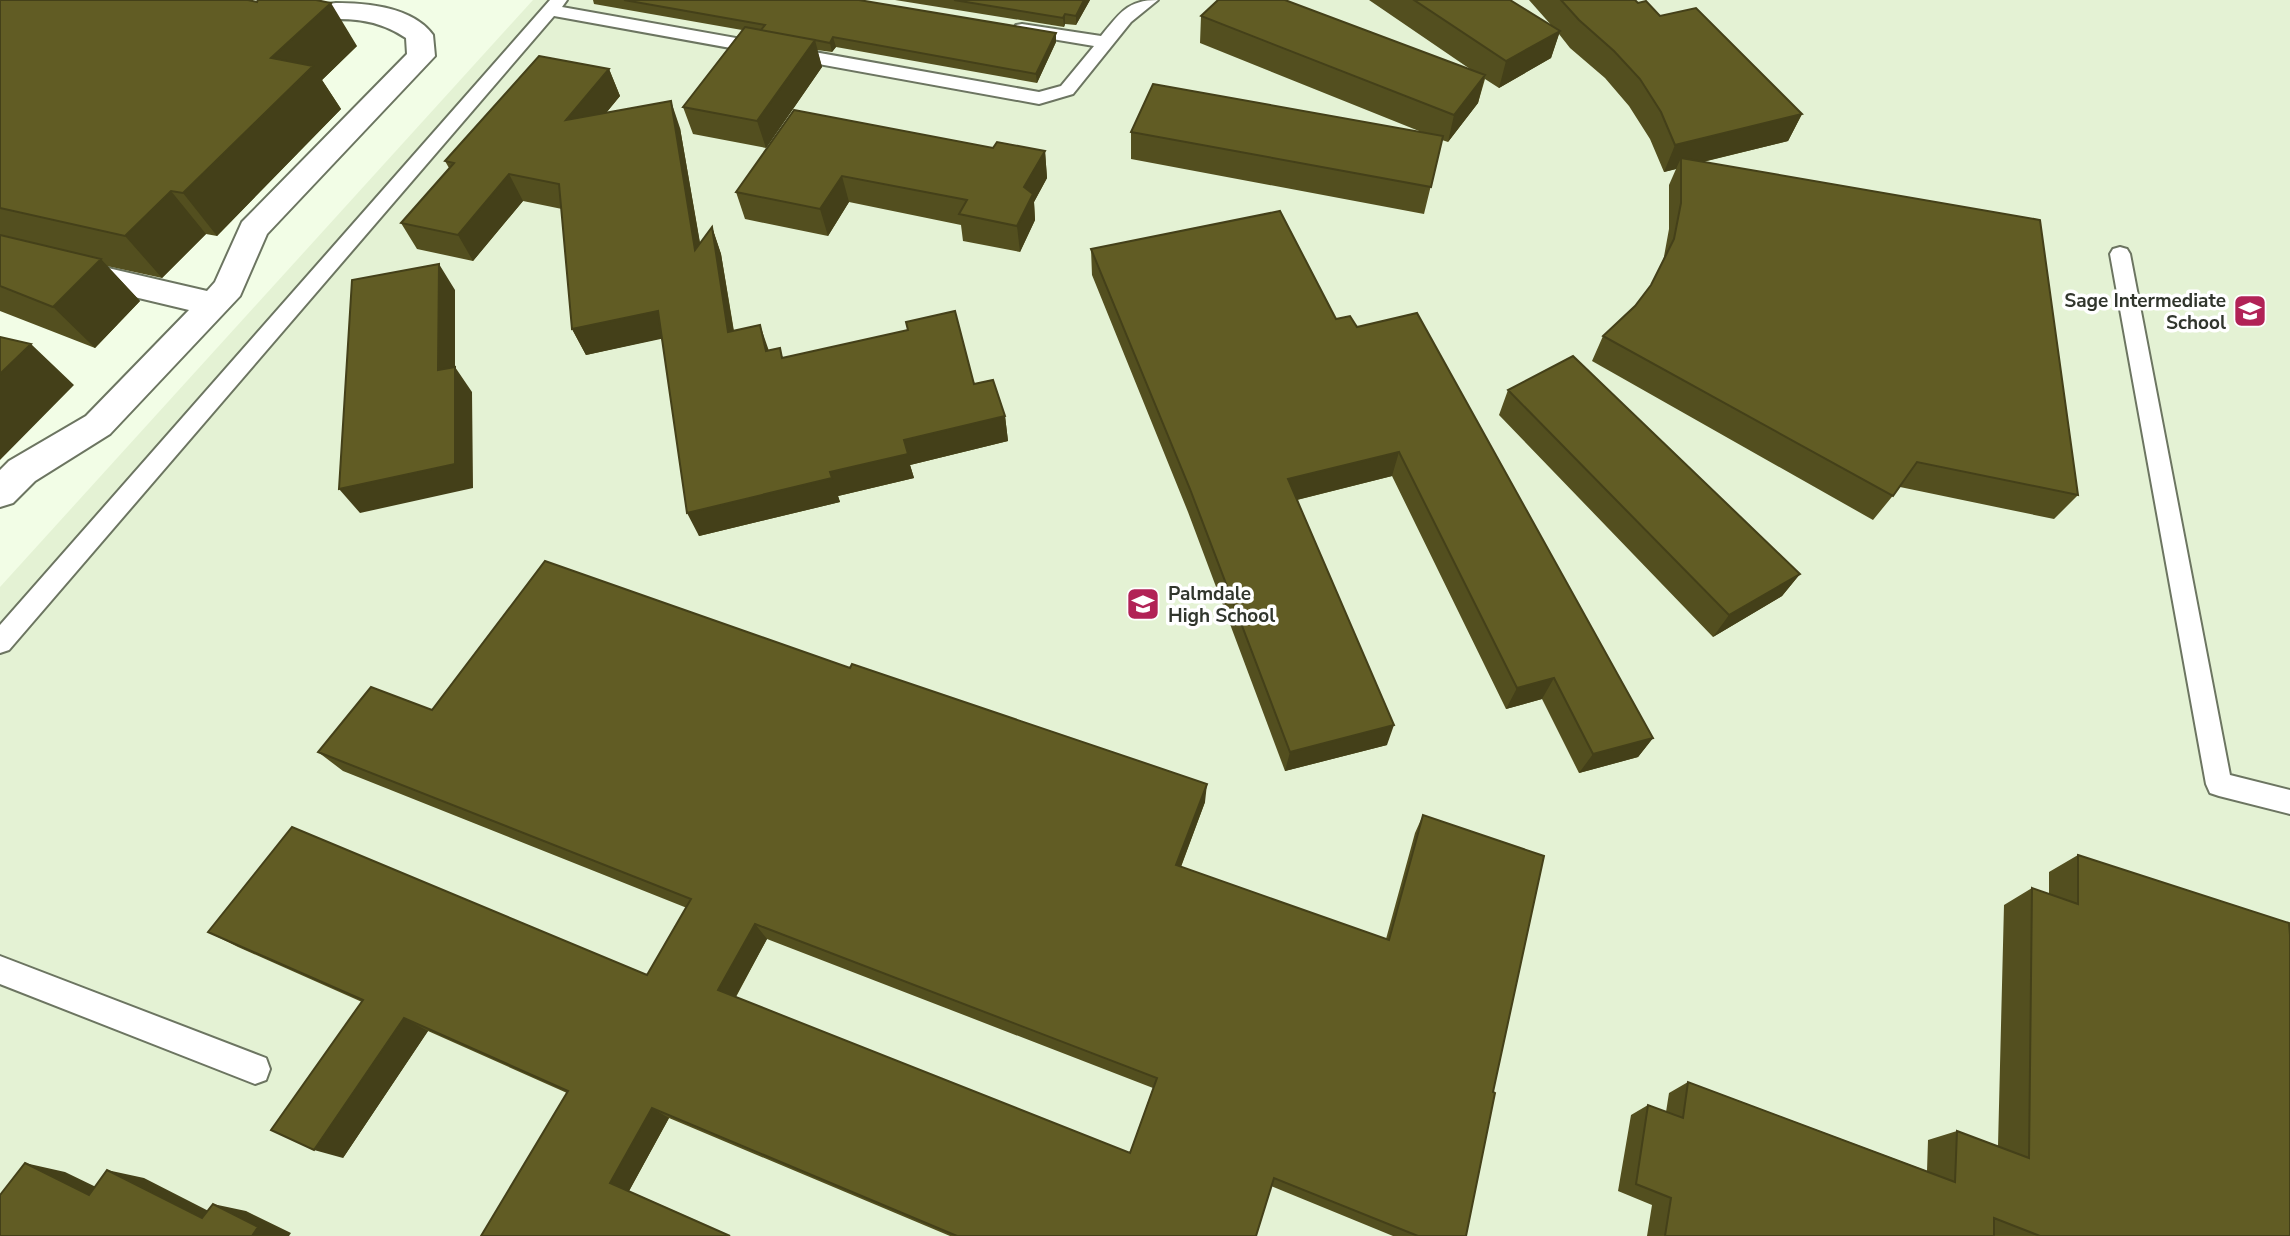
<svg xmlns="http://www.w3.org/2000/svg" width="2290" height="1236" font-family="'Nunito Sans',sans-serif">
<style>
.built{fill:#e4f2d4}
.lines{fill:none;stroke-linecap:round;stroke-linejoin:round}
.service-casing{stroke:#6c7561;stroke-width:4}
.minor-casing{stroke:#6c7561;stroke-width:4}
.service{fill:#fff;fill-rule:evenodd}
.minor{fill:#fff;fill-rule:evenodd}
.wall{fill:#534f1f;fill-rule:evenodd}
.shaded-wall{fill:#444019}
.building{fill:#615c24;stroke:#444019;stroke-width:2;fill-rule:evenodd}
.labels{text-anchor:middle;stroke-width:7;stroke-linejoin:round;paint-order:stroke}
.poi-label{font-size:19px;font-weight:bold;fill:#31362d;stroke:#fff;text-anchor:end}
</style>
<rect width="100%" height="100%" fill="#f2fde6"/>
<path class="built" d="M533 0H2290V1236H0V587Z"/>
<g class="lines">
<defs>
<path id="service" d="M550 0H567L562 7 1039 92 1061 86 1094 46 1016 33 1013 29 1016 25 1022 24 1101 36C1120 13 1127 0 1158 0L1131 22 1073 94 1039 104 554 16 9 650 0 653V625Z
M2120 247 2127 249 2130 254 2230 775 2290 790V814L2219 796 2210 793 2206 784 2110 254 2113 249Z
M0 956 266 1058 270 1069 266 1080 255 1084 0 984Z"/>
<path id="minor" d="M336 3C367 3 413 7 433 35L435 56 267 234 240 296 110 434 35 481 13 503 0 507V470L9 461 86 416 189 310 0 265V243L207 291 215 282 242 222 407 54 406 38C376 18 346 17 311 21 298 22 285 25 273 22L269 16 273 10Z"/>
</defs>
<use href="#service" class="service-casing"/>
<use href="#minor" class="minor-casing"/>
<use href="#service" class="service"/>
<use href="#minor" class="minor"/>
</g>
<path class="wall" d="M0 0 357 46 322 80 341 109 217 236 206 234 162 278 107 266 140 301 95 348 0 311Z
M593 0H859L1056 33V42L1037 83 836 47 832 52 817 50 822 67 766 148 693 134 683 107 742 30 594 4Z
M895 0H1090L1076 25 1065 24 1064 27Z
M1369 0H1510L1552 26 1529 0H1635L1638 3 1660 16 1802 114 1788 141 1703 162 2078 495 2054 519 1900 487 1873 520 1592 361 1603 336 1635 306 1651 285 1663 262 1669 229V185L1676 169 1664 172 1650 139 1629 106 1605 78 1570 48 1559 34 1551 58 1499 88 1485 79 1478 103 1448 142 1442 140 1424 214 1131 159V132L1424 133 1200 43 1201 16 1473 71Z
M609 69 620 96 606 113 680 128 700 244 712 227 721 254 734 331 783 358 908 331 906 322 974 384 1005 416 1008 441 910 465 914 478 838 496 840 502 699 536 662 338 586 355 572 329 562 209 523 201 473 261 417 249 401 223 449 168 445 161Z
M993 148 1045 151 1047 178 1034 202 1035 220 1020 252 963 241 961 225 849 202 828 236 745 219 736 192Z
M1091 249 1336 319 1357 327 1653 738 1638 757 1579 773 1542 699 1506 709 1392 476 1297 500 1387 745 1285 771 1188 512 1092 275Z
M1508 390 1800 574 1782 596 1713 637 1499 415Z
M432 710 1205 802 1181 867 1386 939 1415 833 1423 815 1493 1092 1466 1236H1393L1271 1186 1256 1236H950L669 1118 629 1191 481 1236 567 1093 428 1031 343 1158 362 1002 238 947 208 932 647 975 687 908 343 771 318 752ZM767 939 1153 1088 1130 1153 736 997Z
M2078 855 2290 1236H1647L1652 1205 1618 1191 1631 1115 1648 1105 1666 1112 1669 1093 1688 1082 1927 1171 1928 1140 1957 1131 1998 1146 2004 905 2032 888 2049 894V872Z"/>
<path class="shaded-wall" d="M1084 0H1090L1076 25V16Z
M331 3 357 46 322 80 341 109 217 236 183 193 271 58Z
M1065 14V24L1064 27 1063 18Z
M1560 31 1551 58 1499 88 1506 61Z
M1056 33V42L1037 83 1036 74Z
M833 37 836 47 832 52 830 43Z
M815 40 822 67 766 148 757 121Z
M609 69 620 96 578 147 566 120Z
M1485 75 1478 103 1448 142 1454 115Z
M671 101 680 128 706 277 695 250Z
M1802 114 1788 141 1681 167V158L1676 169 1664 172 1675 145Z
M1045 151 1047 178 1034 202 1035 220 1020 252 1017 226 1024 187Z
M509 174 523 201 473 261 458 235Z
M842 176 849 202 828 236 820 209Z
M171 191 206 234 162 278 125 236Z
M712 227 721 254 738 358 728 332Z
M101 259 140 301 95 348 53 307Z
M439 264 455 290V367L472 392 473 488 360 513 339 489 438 370Z
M658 311 670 337 586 355 572 329Z
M760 325 769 351H766Z
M31 344 74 385 0 460V374Z
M1005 416 1008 441 910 465 914 478 838 496 840 502 699 536 687 513 830 472 904 440Z
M1399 452 1392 476 1284 503 1288 479Z
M1800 574 1782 596 1713 637 1729 615Z
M1554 678 1542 699 1506 709 1517 688Z
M1394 725 1387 745 1285 771 1290 752Z
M1653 738 1638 757 1579 773 1593 754Z
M1207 784 1205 802 1175 882 1176 865Z
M755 924 767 939 732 1003 718 990Z
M404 1018 428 1031 343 1158 314 1150Z
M652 1108 669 1118 629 1191 732 1236 610 1183Z
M25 1163 65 1172 127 1202 89 1195Z
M107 1170 144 1178 236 1225 202 1218Z
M213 1204 246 1211 291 1233 289 1236H252Z"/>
<path class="building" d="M0 0H248L257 2 258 0H316L331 3 271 58 313 66 183 193 171 191 125 236 0 208Z
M624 0H859L1056 33 1036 74 833 37 830 43 815 40 761 30 765 25Z
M954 0H1084L1076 16 1065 14 1063 18Z
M1218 0H1285L1485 75 1454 115 1201 16Z
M1414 0H1510L1560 31 1506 61Z
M1561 0H1635L1638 3 1646 1 1660 16 1696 8 1802 114 1675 145 1661 112 1640 79 1614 51 1579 20Z
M745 27 815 40 757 121 683 107Z
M539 56 609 69 566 120 671 101 695 250 712 227 728 332 760 325 766 351 780 348 782 358 908 330 906 322 955 311 974 384 993 380 1005 416 904 440 908 454 830 472 832 478 687 513 658 311 572 329 559 184 509 174 458 235 401 223 454 163 445 161Z
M1153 84 1443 136 1431 187 1131 132Z
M794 110 993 148 997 142 1045 151 1024 187 1033 194 1017 226 959 214 967 200 842 176 820 209 736 192Z
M1681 158 2040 220 2078 495 1917 462 1893 496 1603 336 1635 306 1651 285 1674 239 1681 203Z
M1280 211 1336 319 1350 316 1357 327 1417 313 1653 738 1593 754 1554 678 1517 688 1399 452 1288 479 1394 725 1290 752 1190 489 1091 249Z
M0 235 101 259 53 307 0 286Z
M439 264 438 370 455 367V464L339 489 352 280Z
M0 337 31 344 0 374Z
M1573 356 1800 574 1729 615 1508 390Z
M545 561 850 668 852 664 1207 784 1176 865 1389 940 1423 815 1544 856 1493 1092 1495 1093 1466 1236H1418L1274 1178 1256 1236H957L652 1108 610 1183 730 1236H481L568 1091 404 1018 314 1150 271 1130 363 1000 208 932 292 827 647 975 691 899 318 752 371 687 432 710ZM755 924 1157 1078 1130 1153 718 990Z
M2078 855 2289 923 2290 935V1236H2040L1994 1218V1236H1665L1671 1198 1636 1184 1648 1105 1683 1118 1688 1082 1955 1182 1957 1131 2029 1158 2032 888 2078 904Z
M25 1163 89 1195 107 1170 202 1218 213 1204 258 1227 252 1236H0V1195Z"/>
<defs>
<symbol id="school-square" viewBox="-11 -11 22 22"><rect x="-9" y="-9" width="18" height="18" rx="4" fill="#b12256" stroke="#fff"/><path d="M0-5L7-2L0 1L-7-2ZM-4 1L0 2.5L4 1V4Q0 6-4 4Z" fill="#fff"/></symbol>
</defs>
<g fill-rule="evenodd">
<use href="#school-square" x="2231" y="292" width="38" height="38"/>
<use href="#school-square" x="1124" y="585" width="38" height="38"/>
</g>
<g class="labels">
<g class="poi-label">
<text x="2226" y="307">Sage Intermediate<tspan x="2226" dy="22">School</tspan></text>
<text x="1168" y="600" text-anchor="start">Palmdale<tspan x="1168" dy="22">High School</tspan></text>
</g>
</g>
</svg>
